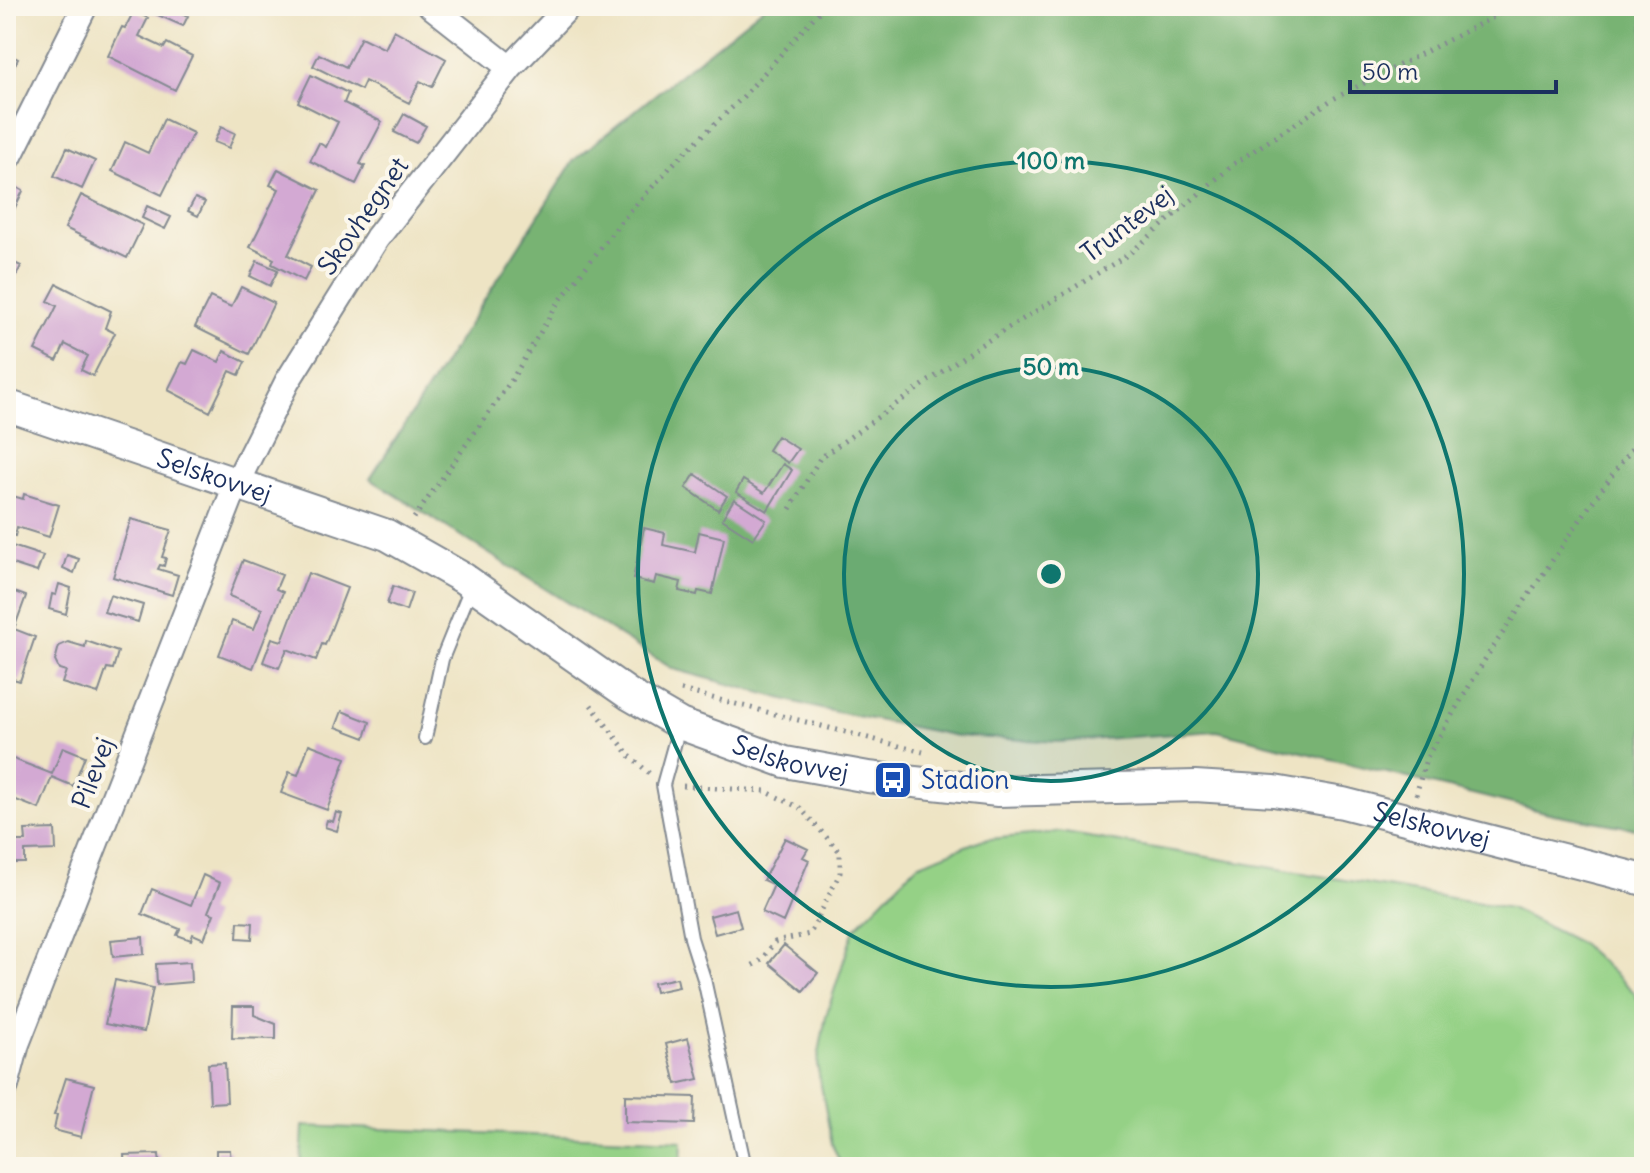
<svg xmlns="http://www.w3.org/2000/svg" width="1650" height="1173" font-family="Delius,sans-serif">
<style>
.green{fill:#95d186;stroke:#588072;stroke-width:2}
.forest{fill:#78b373;stroke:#4a7168;stroke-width:2}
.building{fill:#d3a9d3}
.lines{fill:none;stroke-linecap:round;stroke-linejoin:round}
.service-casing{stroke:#848a91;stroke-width:16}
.minor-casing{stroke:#848a91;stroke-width:28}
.tertiary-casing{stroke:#848a91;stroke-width:34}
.path{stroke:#848a91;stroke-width:5;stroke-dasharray:2 6;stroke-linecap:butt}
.service{stroke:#fff;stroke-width:12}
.minor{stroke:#fff;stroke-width:24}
.tertiary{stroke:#fff;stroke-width:30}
.ring{fill:none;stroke:#0f766e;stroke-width:4}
.labels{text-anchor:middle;stroke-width:8;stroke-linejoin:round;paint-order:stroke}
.street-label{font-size:26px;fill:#1b2f5e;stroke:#fbf7ec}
.transit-label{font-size:26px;fill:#164399;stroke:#fbf7ec;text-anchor:start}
.centre{fill:#0f766e;stroke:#fbf7ec;stroke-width:4}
.ring-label{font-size:24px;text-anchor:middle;font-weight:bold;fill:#0f766e;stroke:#fbf7ec;stroke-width:8;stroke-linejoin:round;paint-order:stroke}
</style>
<rect width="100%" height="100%" fill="#fbf7ec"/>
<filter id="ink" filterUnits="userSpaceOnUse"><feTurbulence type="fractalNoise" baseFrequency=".0125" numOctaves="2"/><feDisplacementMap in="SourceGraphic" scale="16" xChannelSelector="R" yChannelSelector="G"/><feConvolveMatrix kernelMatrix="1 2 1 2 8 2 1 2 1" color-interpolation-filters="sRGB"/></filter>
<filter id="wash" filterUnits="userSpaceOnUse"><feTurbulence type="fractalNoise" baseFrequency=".006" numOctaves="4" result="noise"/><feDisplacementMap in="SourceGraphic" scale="32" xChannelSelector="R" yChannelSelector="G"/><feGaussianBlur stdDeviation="1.8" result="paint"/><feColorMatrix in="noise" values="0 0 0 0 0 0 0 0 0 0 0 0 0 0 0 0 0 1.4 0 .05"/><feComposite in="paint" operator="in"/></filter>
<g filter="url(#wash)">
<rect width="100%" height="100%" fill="#eee4c4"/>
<path class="green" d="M1059 832 1510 908 1582 944 1635 993 1644 1016V1167H842L832 1144 817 1064 826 1016 854 929 917 865 981 840Z
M303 1126 682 1141 681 1167H301Z"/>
<path class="forest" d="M765 6H1644V830L1553 814 1217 731 1059 742 957 736 821 709 673 669 370 479 574 160Z"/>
<g id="blocks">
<path class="building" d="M145 6H182L179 12 188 16 183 26 144 9Z
M134 11 148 18 139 36 164 48 167 43 192 56 175 90 108 56 122 27 125 28Z
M394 30 446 59 432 87 420 81 409 103 365 81 361 90 313 66 319 54 346 67 361 37 385 49Z
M6 53 18 59 6 82Z
M311 75 348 93 344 103 382 122 360 164 365 166 356 184 310 161 319 143 326 147 338 122 298 102Z
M404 114 426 126 416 143 394 132Z
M164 119 193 133 162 195 112 171 125 142 148 153Z
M221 127 235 133 229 148 214 142Z
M67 148 95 161 82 189 54 176Z
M278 169 320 190 288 255 311 267 304 281 272 264 274 259 250 247 279 189 270 185Z
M6 181 23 191 12 214 6 211Z
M81 195 143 225 127 258 65 228Z
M195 198 205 202 198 216 188 211Z
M147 206 171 217 165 229 142 218Z
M6 259 21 266 16 276 6 272Z
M257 261 278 270 270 286 250 276Z
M57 284 111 311 105 328 115 333 93 376 81 370 88 356 65 344 57 361 35 350 57 306 48 301Z
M241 287 274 303 249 354 195 327 210 297 231 307Z
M194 350 219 362 224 351 245 362 239 375 230 371 210 412 168 390 182 362 187 364Z
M777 436 798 449 788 463 768 450Z
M783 464 792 470 767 511 736 492 743 480 764 493Z
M695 474 727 496 718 510 686 488Z
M6 494 23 499 24 494 59 505 49 537 17 527 15 536 6 534Z
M734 499 766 520 753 539 722 519Z
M131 519 171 530 162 557 166 558 164 566 160 565 158 569 178 575 172 595 113 577Z
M644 528 665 533 663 545 695 552 699 532 724 538 712 594 698 591 697 595 679 591 681 582 656 576 654 584 633 579Z
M9 545 43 556 37 572 6 562Z
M67 555 79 559 74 573 63 568Z
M243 560 282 575 276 589 283 592 253 668 219 655 232 621 254 629 262 609 229 596Z
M308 573 347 588 325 645 322 644 316 660 287 649 279 668 263 662 272 638 282 641Z
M59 584 71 588 66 614 49 609 52 594 56 595Z
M393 586 412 593 406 611 387 604Z
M6 589 26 596 14 629 35 637 20 681 6 677 10 663 6 662Z
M110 595 143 605 138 622 104 612Z
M86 641 118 652 113 669 107 668 98 694 62 683 66 671 59 669 55 661 59 646 68 642 85 647Z
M342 711 370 722 365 738 336 727Z
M309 744 346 758 327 810 281 793 289 772 298 775Z
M63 747 85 756 73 786 52 777 39 809 6 796V756L52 774Z
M336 812 342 814 337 831 325 827 327 820 333 822Z
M55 829 56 850 25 851V863H6V841H26L25 830Z
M785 838 808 849 803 857 809 860 783 922 762 912 774 885 763 880Z
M203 875 220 883 208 912 214 914 204 939 193 934 191 940 177 935 180 929 142 914 152 889 191 905Z
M736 909 741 927 715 934 710 916Z
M238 922 253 923 252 939 237 938Z
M143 937 144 954 113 957 111 940Z
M784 945 818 973 803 991 769 963Z
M190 962 191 982 157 985 156 964Z
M677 978 679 987 655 992 653 983Z
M115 980 153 988 144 1032 105 1024Z
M233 1006H254V1015L276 1024V1039L232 1038Z
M688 1038 699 1079 676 1084 666 1044Z
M225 1063 227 1102 210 1103 208 1064Z
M66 1078 94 1085 81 1137 54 1130 57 1115H54Z
M625 1095 695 1097 694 1124 625 1122Z
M216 1150H230L231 1167 216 1166Z
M159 1154 160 1167H125L124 1155Z"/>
</g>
</g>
<g filter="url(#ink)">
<use href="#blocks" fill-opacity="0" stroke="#848a91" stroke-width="2"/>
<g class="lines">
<defs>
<path id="service" d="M680 724 663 785 691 938 704 979 745 1167
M425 738 442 659 472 585"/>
<path id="minor" d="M431 6 510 68
M6 154 10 156 85 6
M6 1086 17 1044 237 482 287 382 377 238 510 68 569 6"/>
<g id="tertiary">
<path id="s1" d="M6 405 387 535 463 578 630 695 680 724 785 762 868 777 998 791 1195 786 1274 791 1343 803 1644 880"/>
</g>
</defs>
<use href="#service" class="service-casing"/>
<use href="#minor" class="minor-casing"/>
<use href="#tertiary" class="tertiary-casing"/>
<path class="path" d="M790 509 820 458 974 349 1129 254 1235 163 1333 99 1515 6
M414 518 511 381 558 303 624 218 676 161 741 99 824 6
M681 690 923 752
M591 705 630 756 649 773
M683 786 765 791 800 808 840 852V873L810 934 775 942 760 961 748 968
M1416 795 1426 759 1487 656 1591 504 1644 432"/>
<use href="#service" class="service"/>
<use href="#minor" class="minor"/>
<use href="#tertiary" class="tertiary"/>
</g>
</g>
<circle cx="1051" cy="574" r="207" fill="#0f766e" fill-opacity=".12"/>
<g class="ring">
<circle cx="1051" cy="574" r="207"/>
<circle cx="1051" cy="574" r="413"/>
</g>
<defs>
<symbol id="bus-square" viewBox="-11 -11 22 22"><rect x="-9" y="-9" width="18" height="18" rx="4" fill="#1a4fb4" stroke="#fbf7ec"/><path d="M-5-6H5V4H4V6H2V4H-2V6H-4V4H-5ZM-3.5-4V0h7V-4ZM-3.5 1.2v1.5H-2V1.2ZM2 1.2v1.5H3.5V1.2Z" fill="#fff"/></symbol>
</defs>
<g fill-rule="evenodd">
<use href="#bus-square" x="871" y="758" width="44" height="44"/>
</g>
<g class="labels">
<g class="street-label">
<text transform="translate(363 216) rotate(-55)" y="9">Skovhegnet</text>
<text transform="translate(1127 224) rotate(-37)" y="9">Truntevej</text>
<text dy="9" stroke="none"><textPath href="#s1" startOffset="220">Selskovvej</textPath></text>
<text dy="9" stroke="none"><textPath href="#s1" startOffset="868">Selskovvej</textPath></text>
<text transform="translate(93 773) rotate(-69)" y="9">Pilevej</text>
<text dy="9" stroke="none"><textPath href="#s1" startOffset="1516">Selskovvej</textPath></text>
</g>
<g class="transit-label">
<text x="921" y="789">Stadion</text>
</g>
</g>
<circle cx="1051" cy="574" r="12" class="centre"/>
<g class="ring-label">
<text x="1051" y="169">100 m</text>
<text x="1051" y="375">50 m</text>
</g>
<rect width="1650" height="1173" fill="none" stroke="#fbf7ec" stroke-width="32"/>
<path d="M1350 80v12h206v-12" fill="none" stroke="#1b2f5e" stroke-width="4"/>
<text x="1362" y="80" font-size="24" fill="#1b2f5e" stroke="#fbf7ec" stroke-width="6" paint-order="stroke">50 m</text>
</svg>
